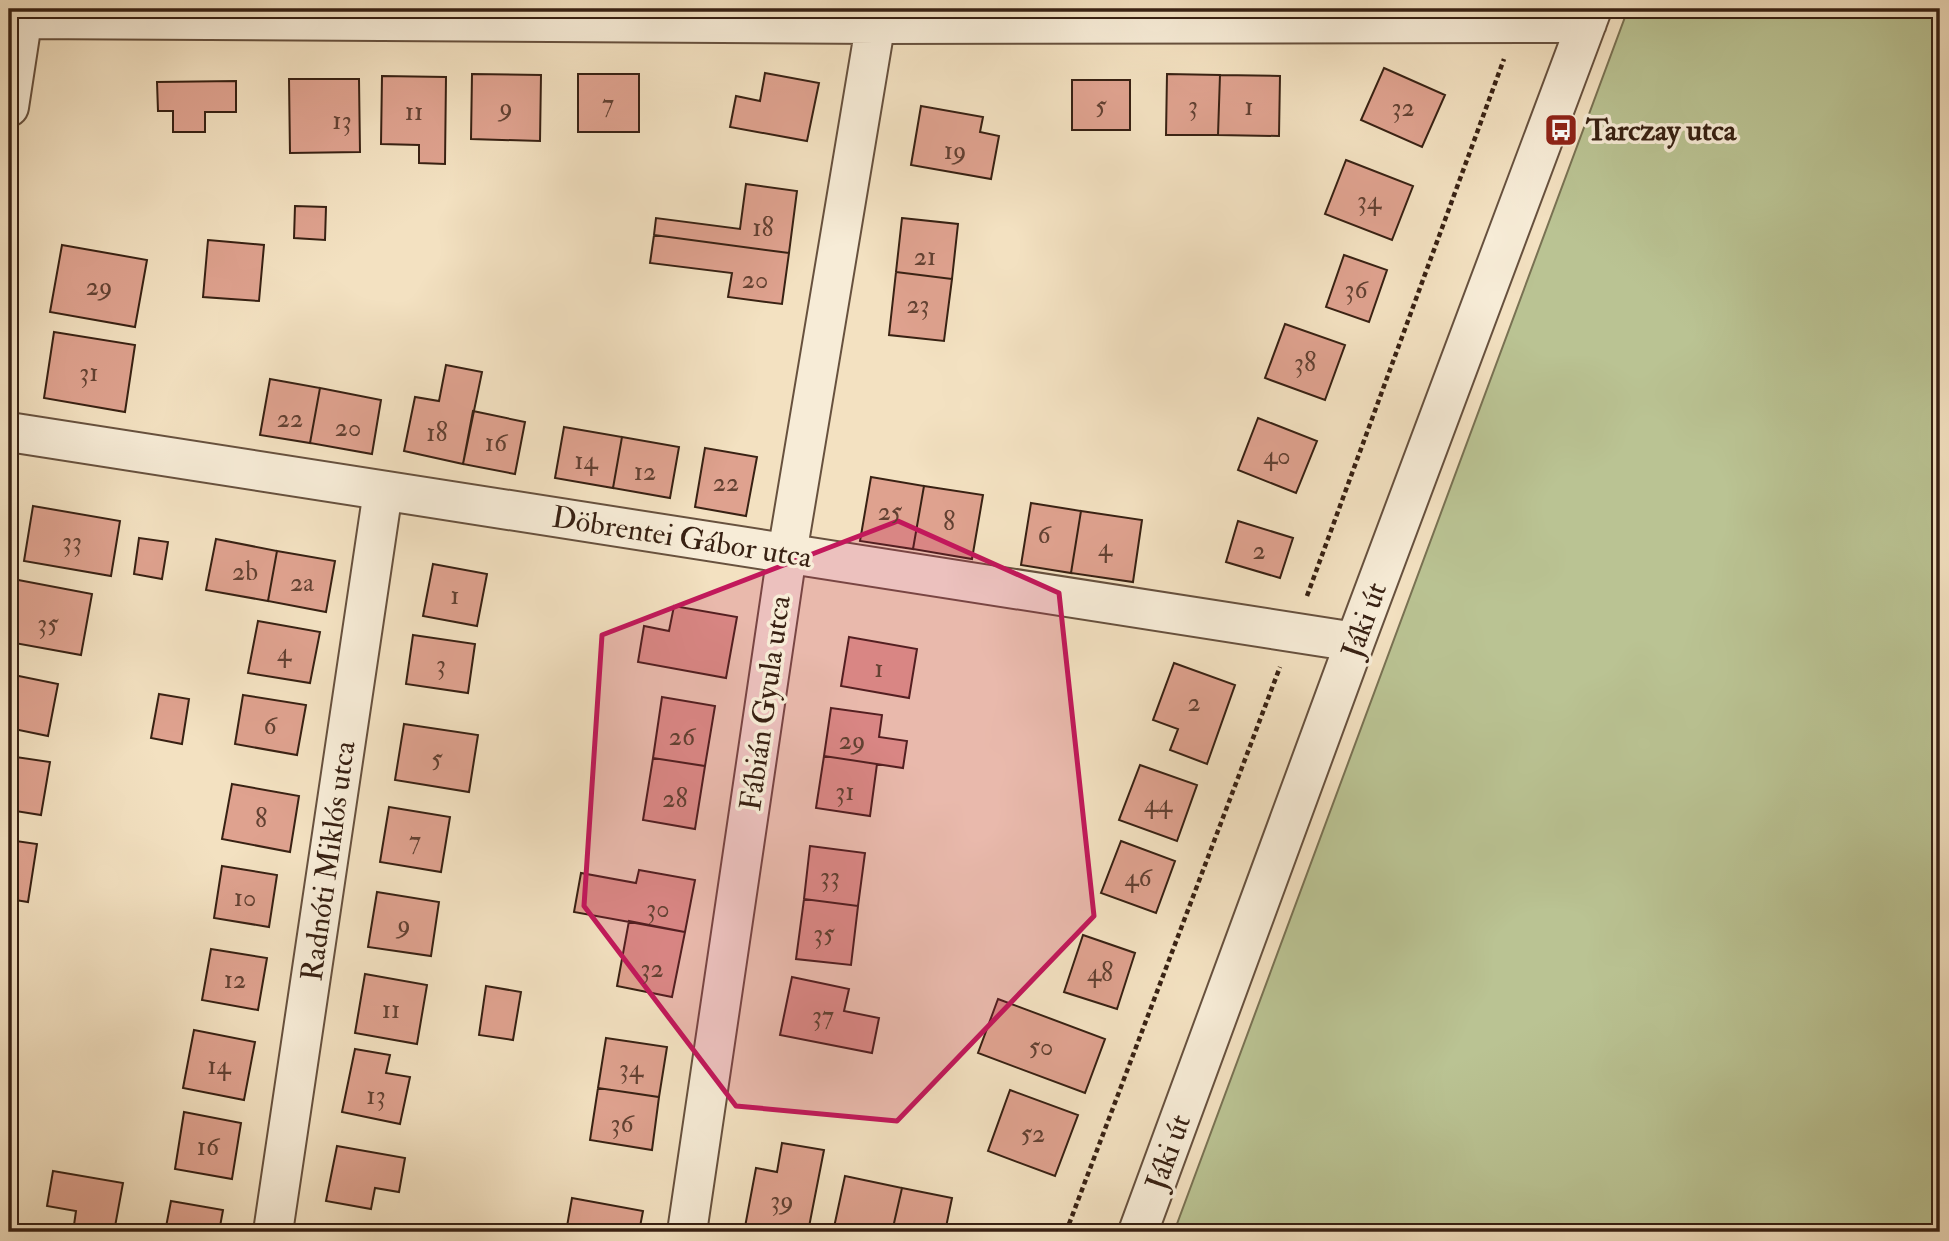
<svg xmlns="http://www.w3.org/2000/svg" width="1949" height="1241" font-family="'IM FELL Double Pica',serif">
<style>
.green{fill:#bac393;stroke:#797253;stroke-width:2}
.building{fill:#dfa28f;stroke:#382113;stroke-width:2}
.lines{fill:none;stroke-linecap:round;stroke-linejoin:round}
.minor-casing{stroke:#67513e;stroke-width:42}
.path{stroke:#382113;stroke-width:4.5;stroke-dasharray:5 3.5;stroke-linecap:butt}
.minor{stroke:#f7ecd7;stroke-width:38}
.marked{fill:#c2185b;fill-opacity:0.2;stroke:#c2185b;stroke-width:5;stroke-linejoin:round}
.labels{text-anchor:middle;stroke-width:7;stroke-linejoin:round;paint-order:stroke}
.number-label{font-size:26px;fill:#624132}
.poi-label{font-size:30px;font-weight:bold;fill:#382113;stroke:#f7ecd7;text-anchor:start}
.street-label{font-size:30px;fill:#382113;stroke:#f7ecd7}
</style>
<rect width="100%" height="100%" fill="#f3e1c1"/>
<filter id="stains"><feTurbulence type="fractalNoise" baseFrequency=".00286" numOctaves="4"/><feColorMatrix values="0 0 0 0 .2 0 0 0 0 .09 0 0 0 0 .02 0 0 0 .5 -.17"/></filter>
<radialGradient id="worn" r=".72"><stop offset=".6" stop-color="#630" stop-opacity="0"/><stop offset="1" stop-color="#630" stop-opacity=".3"/></radialGradient>
<path class="green" d="M1628 9H1940V1232H1174Z"/>
<path class="building" d="M1384 68 1445 95 1422 147 1361 120Z
M765 73 819 83 807 141 730 127 736 96 760 101Z
M472 74 541 75 540 141 471 139Z
M578 74H639V132H578Z
M1167 74 1220 75 1218 135H1166Z
M1220 75 1280 76 1279 136 1218 135Z
M382 76 446 77 445 164 419 163V145L381 144Z
M289 79H359L360 152 290 153Z
M1072 80H1130V130H1072Z
M236 81V112H205V132H173V111H158L157 82Z
M921 106 983 117 980 132 999 136 991 179 911 165Z
M1346 160 1413 186 1392 240 1325 214Z
M746 184 797 191 789 253 654 235 656 218 740 229Z
M295 206 326 207 325 240 294 238Z
M902 218 958 224 952 279 896 272Z
M654 235 789 253 782 304 728 297 732 273 650 263Z
M208 240 264 245 259 301 203 297Z
M62 245 147 260 135 327 50 312Z
M1344 255 1387 270 1369 322 1326 307Z
M896 272 952 279 944 341 889 335Z
M1285 324 1345 345 1325 400 1265 378Z
M54 332 135 345 125 412 44 398Z
M446 365 482 372 463 464 404 451 415 397 439 401Z
M270 379 320 388 310 443 260 435Z
M320 388 381 400 372 454 310 443Z
M473 411 525 422 515 474 463 464Z
M1258 418 1317 441 1296 493 1238 470Z
M564 427 622 437 613 488 555 478Z
M622 437 679 447 670 498 613 488Z
M705 448 757 457 746 516 695 507Z
M871 477 924 486 913 549 860 541Z
M924 486 983 495 972 559 913 549Z
M1031 503 1081 511 1071 573 1021 565Z
M33 506 120 521 111 576 24 561Z
M1081 511 1142 520 1133 582 1071 573Z
M1238 521 1293 538 1280 578 1226 562Z
M139 538 168 542 162 579 134 574Z
M216 539 277 551 268 601 206 590Z
M277 551 335 561 326 612 268 601Z
M433 564 487 574 477 626 423 616Z
M13 579 92 594 81 655 9 642V604Z
M674 606 737 617 726 678 638 662 644 626 669 631Z
M258 621 320 632 310 683 248 673Z
M413 635 475 644 468 693 406 684Z
M849 637 917 649 909 698 841 686Z
M1174 663 1235 685 1207 764 1170 750 1178 729 1153 720Z
M9 674 58 684 48 736 9 728Z
M159 694 189 699 182 744 151 738Z
M243 695 306 705 297 755 235 744Z
M662 697 715 706 705 766 653 758Z
M831 708 882 715 879 737 907 741 903 768 824 756Z
M404 724 478 735 469 792 395 780Z
M9 756 50 762 41 815 9 810Z
M824 756 877 764 870 816 816 808Z
M653 758 705 766 695 829 643 820Z
M1140 765 1197 785 1177 841 1119 820Z
M232 784 299 796 290 852 222 839Z
M389 807 450 817 441 872 380 862Z
M9 840 37 844 28 902 9 899Z
M1121 841 1175 861 1156 913 1101 893Z
M810 846 865 853 858 906 804 899Z
M222 866 277 875 269 927 214 918Z
M639 870 695 880 685 932 574 912 581 873 636 883Z
M377 892 439 902 431 956 368 947Z
M804 899 858 906 851 965 796 959Z
M629 921 685 932 672 997 617 986Z
M1083 935 1135 953 1117 1009 1064 992Z
M211 949 267 958 258 1010 202 1000Z
M365 974 427 985 417 1044 355 1033Z
M792 977 849 989 844 1011 879 1018 872 1053 780 1035Z
M486 986 521 992 513 1040 479 1035Z
M998 999 1105 1039 1085 1093 978 1053Z
M194 1030 255 1042 244 1100 183 1088Z
M606 1038 667 1047 659 1097 598 1088Z
M355 1049 390 1055 386 1073 410 1077 400 1124 342 1112Z
M598 1088 659 1097 652 1150 590 1140Z
M1010 1090 1078 1115 1055 1176 988 1151Z
M184 1112 241 1123 232 1179 175 1169Z
M782 1143 824 1150 808 1232H769L745 1227 756 1168 777 1172Z
M337 1146 405 1158 399 1192 375 1188 371 1209 326 1201Z
M53 1171 123 1183 114 1232H73L76 1211 47 1206Z
M845 1176 902 1188 892 1232H833Z
M902 1188 952 1198 945 1232H892Z
M572 1198 643 1211 639 1232H566Z
M171 1201 223 1210 219 1232H165Z"/>
<g class="lines">
<defs>
<path id="minor" d="M22 19 876 24 1587 23
M9 107 24 9
M9 432 1355 642
M273 1232 383 491
M687 1232 787 554 878 9
M1138 1232 1355 642 1592 9"/>
</defs>
<use href="#minor" class="minor-casing"/>
<path class="path" d="M1307 596 1504 59
M1066 1232 1280 667"/>
<use href="#minor" class="minor"/>
</g>
<path class="marked" d="M898 521 1059 593 1094 916 897 1121 736 1106 584 906 602 635Z"/>
<defs>
<symbol id="bus-square" viewBox="-11 -11 22 22"><rect x="-9" y="-9" width="18" height="18" rx="4" fill="#8f2418" stroke="#f7ecd7"/><path d="M-5-6H5V4H4V6H2V4H-2V6H-4V4H-5ZM-3.5-4V0h7V-4ZM-3.5 1.2v1.5H-2V1.2ZM2 1.2v1.5H3.5V1.2Z" fill="#fff"/></symbol>
</defs>
<g fill-rule="evenodd">
<use href="#bus-square" x="1542" y="111" width="38" height="38"/>
</g>
<g class="labels">
<g class="number-label">
<text x="608" y="112">7</text>
<text x="1101" y="114">5</text>
<text x="1193" y="114">3</text>
<text x="1249" y="115">1</text>
<text x="506" y="116">9</text>
<text x="1403" y="116">32</text>
<text x="414" y="120">11</text>
<text x="342" y="129">13</text>
<text x="955" y="159">19</text>
<text x="1369" y="209">34</text>
<text x="763" y="236">18</text>
<text x="925" y="265">21</text>
<text x="755" y="288">20</text>
<text x="99" y="295">29</text>
<text x="1356" y="298">36</text>
<text x="918" y="313">23</text>
<text x="1305" y="371">38</text>
<text x="89" y="381">31</text>
<text x="290" y="427">22</text>
<text x="348" y="436">20</text>
<text x="437" y="441">18</text>
<text x="496" y="451">16</text>
<text x="1277" y="464">40</text>
<text x="586" y="469">14</text>
<text x="645" y="480">12</text>
<text x="726" y="491">22</text>
<text x="890" y="520">25</text>
<text x="949" y="530">8</text>
<text x="1044" y="543">6</text>
<text x="72" y="550">33</text>
<text x="1105" y="556">4</text>
<text x="1259" y="559">2</text>
<text x="245" y="580">2b</text>
<text x="302" y="591">2a</text>
<text x="455" y="604">1</text>
<text x="48" y="632">35</text>
<text x="284" y="661">4</text>
<text x="441" y="673">3</text>
<text x="879" y="677">1</text>
<text x="1194" y="711">2</text>
<text x="270" y="734">6</text>
<text x="682" y="745">26</text>
<text x="852" y="749">29</text>
<text x="437" y="767">5</text>
<text x="845" y="800">31</text>
<text x="675" y="807">28</text>
<text x="1158" y="812">44</text>
<text x="261" y="827">8</text>
<text x="415" y="849">7</text>
<text x="830" y="885">33</text>
<text x="1138" y="886">46</text>
<text x="245" y="906">10</text>
<text x="658" y="917">30</text>
<text x="404" y="933">9</text>
<text x="824" y="942">35</text>
<text x="652" y="977">32</text>
<text x="1100" y="981">48</text>
<text x="235" y="988">12</text>
<text x="391" y="1018">11</text>
<text x="823" y="1024">37</text>
<text x="1041" y="1055">50</text>
<text x="219" y="1074">14</text>
<text x="631" y="1077">34</text>
<text x="376" y="1104">13</text>
<text x="622" y="1132">36</text>
<text x="1033" y="1142">52</text>
<text x="208" y="1155">16</text>
<text x="782" y="1209">39</text>
</g>
<g class="poi-label">
<text x="1586" y="140">Tarczay utca</text>
</g>
<g class="street-label">
<text transform="translate(682 537) rotate(9)" y="10">Döbrentei Gábor utca</text>
<text transform="translate(1364 620) rotate(-70)" y="10">Jáki út</text>
<text transform="translate(765 703) rotate(-82)" y="10">Fábián Gyula utca</text>
<text transform="translate(328 861) rotate(-82)" y="10">Radnóti Miklós utca</text>
<text transform="translate(1168 1152) rotate(-70)" y="10">Jáki út</text>
</g>
</g>
<rect width="1949" height="1241" fill="none" stroke="#f3e1c1" stroke-width="35"/>
<rect x="10" y="10" width="1928" height="1220" fill="none" stroke="#382113" stroke-width="3.5"/>
<rect x="18" y="18" width="1914" height="1206" fill="none" stroke="#382113" stroke-width="2"/>
<rect width="100%" height="100%" filter="url(#stains)"/>
<rect width="100%" height="100%" fill="url(#worn)"/>
</svg>
